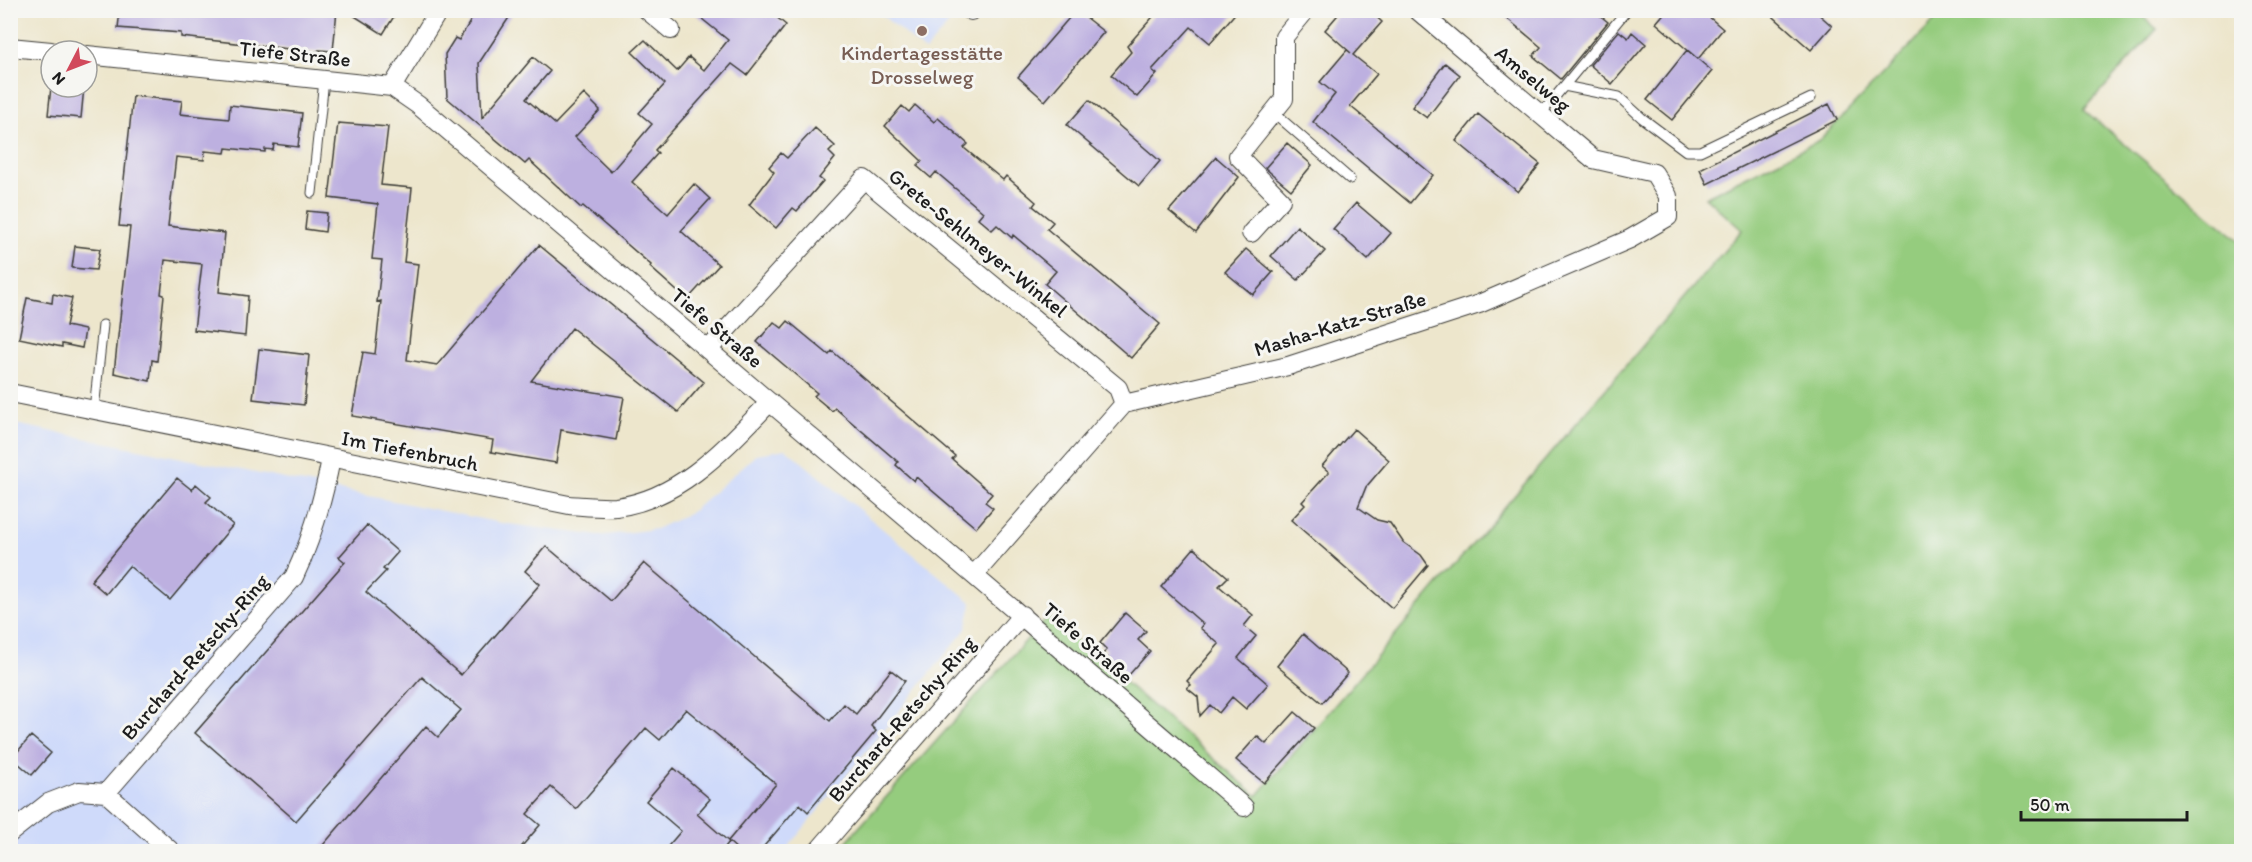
<svg xmlns="http://www.w3.org/2000/svg" width="2252" height="862" font-family="Itim,sans-serif">
<style>
.built{fill:#cfdafa}
.green{fill:#95cc7e;stroke:#58744d;stroke-width:1.5}
.building{fill:#bdb0e0}
.lines{fill:none;stroke-linecap:round;stroke-linejoin:round}
.lane-casing{stroke:#3b3a36;stroke-width:11}
.street-casing{stroke:#3b3a36;stroke-width:20}
.lane{stroke:#fff;stroke-width:9}
.street{stroke:#fff;stroke-width:18}
.education-dot{fill:#8d6e63;stroke:#f6f6f2;stroke-width:2}
.labels{text-anchor:middle;stroke-width:6;stroke-linejoin:round;paint-order:stroke}
.education-label{font-size:21px;fill:#785e54;stroke:#f6f6f2}
.street-label{font-size:21px;fill:#1c1c1c;stroke:#f6f6f2}
</style>
<rect width="100%" height="100%" fill="#f6f6f2"/>
<filter id="ink" filterUnits="userSpaceOnUse"><feTurbulence type="fractalNoise" baseFrequency=".0167" numOctaves="2"/><feDisplacementMap in="SourceGraphic" scale="12" xChannelSelector="R" yChannelSelector="G"/><feConvolveMatrix kernelMatrix="1 2 1 2 8 2 1 2 1" color-interpolation-filters="sRGB"/></filter>
<filter id="wash" filterUnits="userSpaceOnUse"><feTurbulence type="fractalNoise" baseFrequency=".008" numOctaves="4" result="noise"/><feDisplacementMap in="SourceGraphic" scale="24" xChannelSelector="R" yChannelSelector="G"/><feGaussianBlur stdDeviation="1.35" result="paint"/><feColorMatrix in="noise" values="0 0 0 0 0 0 0 0 0 0 0 0 0 0 0 0 0 1.4 0 .05"/><feComposite in="paint" operator="in"/></filter>
<g filter="url(#wash)">
<rect width="100%" height="100%" fill="#ede6cc"/>
<path class="built" d="M877 11H960L925 51Z
M10 423 501 523 599 536 656 529 689 514 757 454 786 449 972 603 966 629 785 851H11Z"/>
<path class="green" d="M1944 11H2136L2157 29 2084 110 2241 242V851L837 852 1048 616 1257 796 1742 230 1705 197 1820 140Z"/>
<g id="blocks">
<path class="building" d="M120 10H337L333 51 319 50 316 52 181 37V33L118 28Z
M345 10H398L383 34Z
M477 10H514L479 63 482 118 533 57 550 71 526 99 555 124 584 94 600 110 575 137 611 172 652 124 639 113 665 84 632 52 645 40 677 71 689 57 704 70 728 40 691 10H768L786 25 747 75 732 64 655 150 658 153 632 182 668 214 694 184 710 199 681 231 719 265 687 300 650 267 651 265 583 206 581 208 529 160 525 164 447 98 445 54 455 38 459 40Z
M1076 10 1104 32 1045 101 1018 77Z
M1159 10H1238L1210 43 1191 27 1152 70 1157 74 1137 97 1111 75 1131 52 1127 46Z
M1342 10H1369L1382 22 1353 55 1377 74 1350 106 1433 175 1410 203 1313 122 1335 94 1320 82 1347 50 1351 53 1325 30Z
M1497 10H1593L1608 22 1561 79 1533 56 1541 47Z
M1667 10H1701L1723 29 1698 59 1656 23Z
M1766 10H1814L1832 26 1811 50Z
M1619 31 1628 38 1632 32 1646 44 1612 84 1590 65Z
M1687 50 1712 71 1672 120 1647 100Z
M1445 63 1460 75 1427 118 1412 107Z
M51 87H84L81 118 48 115Z
M133 96 182 101 180 114 229 119 230 105 302 113 298 147 274 144 273 150 265 149V152L226 148 225 153 205 151 204 160 176 157 168 226 225 233 219 292 248 296 245 336 194 330 202 264 165 260 161 294 164 295 157 361 152 360 150 381 114 373 130 227 119 226Z
M1089 100 1160 161 1139 186 1067 125Z
M1829 104 1837 120 1707 184 1700 169Z
M915 105 934 122 938 118 968 144 964 148 1003 180 1006 176 1036 202 1033 206 1053 222 1047 229 1160 324 1131 358 1045 284 1056 271 1013 235 1012 238 997 225 992 230 978 218 983 212 936 172 931 178 917 166 922 161 885 126 902 106 909 112Z
M1478 114 1540 164 1518 192 1456 141Z
M338 123 388 127 381 185 412 188 404 262 418 264 407 360 437 365 539 245 704 382 678 412 572 328 531 381 624 397 616 440 561 430 556 463 491 452 493 440 352 416 363 352 375 354 381 301 377 302 382 260 372 259 378 204 329 198Z
M815 128 835 146 829 152 835 158 819 178 823 181 797 211 793 208 776 228 749 205 774 172 769 167 781 153 787 158Z
M1287 143 1312 165 1291 190 1265 168Z
M1216 157 1239 177 1196 233 1169 211Z
M1356 203 1391 233 1368 260 1333 229Z
M307 211 327 213 325 232 305 229Z
M1297 226 1325 251 1298 280 1271 256Z
M75 246 100 249 96 270 72 268Z
M1246 249 1273 272 1253 295 1225 272Z
M53 294 72 298 66 326 85 330 82 348 62 344V347L19 338 27 298 52 303Z
M788 321 829 355 832 351 955 456 952 459 992 494 985 502 993 508 976 528 916 477 914 481 896 465 898 462 835 408 832 411 814 396 817 393 757 342 774 322 782 328Z
M259 349 309 355 304 405 253 399Z
M1354 429 1389 460 1366 487 1358 507 1377 520 1390 523 1403 542 1421 555 1428 565 1392 608 1291 520 1305 505 1302 502 1329 472 1322 466Z
M177 478 192 490 196 484 211 497 206 502 233 525 170 600 129 566 106 594 91 581Z
M367 525 398 552 383 569 386 571 366 592 461 675 540 584 525 571 546 546 611 601 644 563 830 721 844 704 856 714 891 670 905 681 871 726 876 731 808 812 800 804 759 852H740L728 841 776 784 686 709 660 740 646 728 576 809 551 787 527 814 540 825 517 852H317L426 726 438 737 461 710 422 677 296 821 195 733 345 562 339 557Z
M1194 548 1228 577 1219 586 1253 615 1244 626 1256 636 1238 658 1268 684 1246 709 1232 697 1219 713 1210 705 1200 716 1198 697 1187 688 1191 685 1187 681 1219 644 1200 628 1203 624 1161 587Z
M1125 613 1146 631 1138 640 1150 651 1128 676 1103 654 1107 650 1100 643Z
M1303 634 1348 673 1322 703 1277 666Z
M1295 712 1314 728 1264 783 1236 760 1257 736 1266 744Z
M31 736 51 753 32 775 12 758Z
M674 768 710 799 697 814 729 842 721 852H663L681 831 646 801Z"/>
</g>
</g>
<g filter="url(#ink)">
<use href="#blocks" fill-opacity="0" stroke="#3b3a36" stroke-width="1.5"/>
<g class="lines">
<defs>
<path id="lane" d="M1564 86 1619 97 1642 118 1686 151H1700L1811 98
M1273 112 1350 179
M1540 115 1627 10
M312 193 324 80
M94 410 103 325"/>
<path id="street" d="M647 10 671 30
M971 11 972 10
M10 47 51 51
M87 55 392 87 418 105C694 338 971 571 1244 807
M392 87 439 10
M1251 233 1281 200 1238 156 1284 99V37L1306 10
M708 350 864 179 1118 388 1124 404
M10 393 569 505C584 506 601 508 616 507 681 499 727 446 770 402
M974 575 1124 404 1288 366 1479 304 1630 239 1668 217V196L1654 173 1593 159 1417 10
M106 793 294 577C312 539 323 500 331 459
M106 793 172 852
M10 833 48 803 79 791 106 793
M817 852 1022 615"/>
</defs>
<use href="#lane" class="lane-casing"/>
<use href="#street" class="street-casing"/>
<use href="#lane" class="lane"/>
<use href="#street" class="street"/>
</g>
</g>
<circle class="education-dot" cx="922" cy="31" r="6"/>
<g class="labels">
<g class="education-label">
<text x="922" y="60">Kindertagesstätte<tspan x="922" dy="24">Drosselweg</tspan></text>
</g>
<g class="street-label">
<text transform="translate(295 54) rotate(6)" y="7">Tiefe Straße</text>
<text transform="translate(1533 79) rotate(40)" y="7">Amselweg</text>
<text transform="translate(978 243) rotate(39)" y="7">Grete-Sehlmeyer-Winkel</text>
<text transform="translate(1340 324) rotate(-17)" y="7">Masha-Katz-Straße</text>
<text transform="translate(717 328) rotate(40)" y="7">Tiefe Straße</text>
<text transform="translate(410 451) rotate(11)" y="7">Im Tiefenbruch</text>
<text transform="translate(1088 643) rotate(41)" y="7">Tiefe Straße</text>
<text transform="translate(195 657) rotate(-49)" y="7">Burchard-Retschy-Ring</text>
<text transform="translate(902 719) rotate(-49)" y="7">Burchard-Retschy-Ring</text>
</g>
</g>
<rect width="2252" height="862" fill="none" stroke="#f6f6f2" stroke-width="36"/>
<g transform="translate(69 69) rotate(228)"><circle r="28" fill="#f6f6f2" stroke="#9f9f9c" stroke-width="1.5"/>
<path d="M0-4.5L10 22L0 15L-10 22Z" fill="#d1495b"/>
<text y="-9" font-size="16" font-weight="bold" text-anchor="middle" fill="#1c1c1c">N</text>
</g>
<path d="M2021 811v9h166v-9" fill="none" stroke="#1c1c1c" stroke-width="3"/>
<text x="2030" y="811" font-size="18" fill="#1c1c1c" stroke="#f6f6f2" stroke-width="4.5" paint-order="stroke">50 m</text>
</svg>
